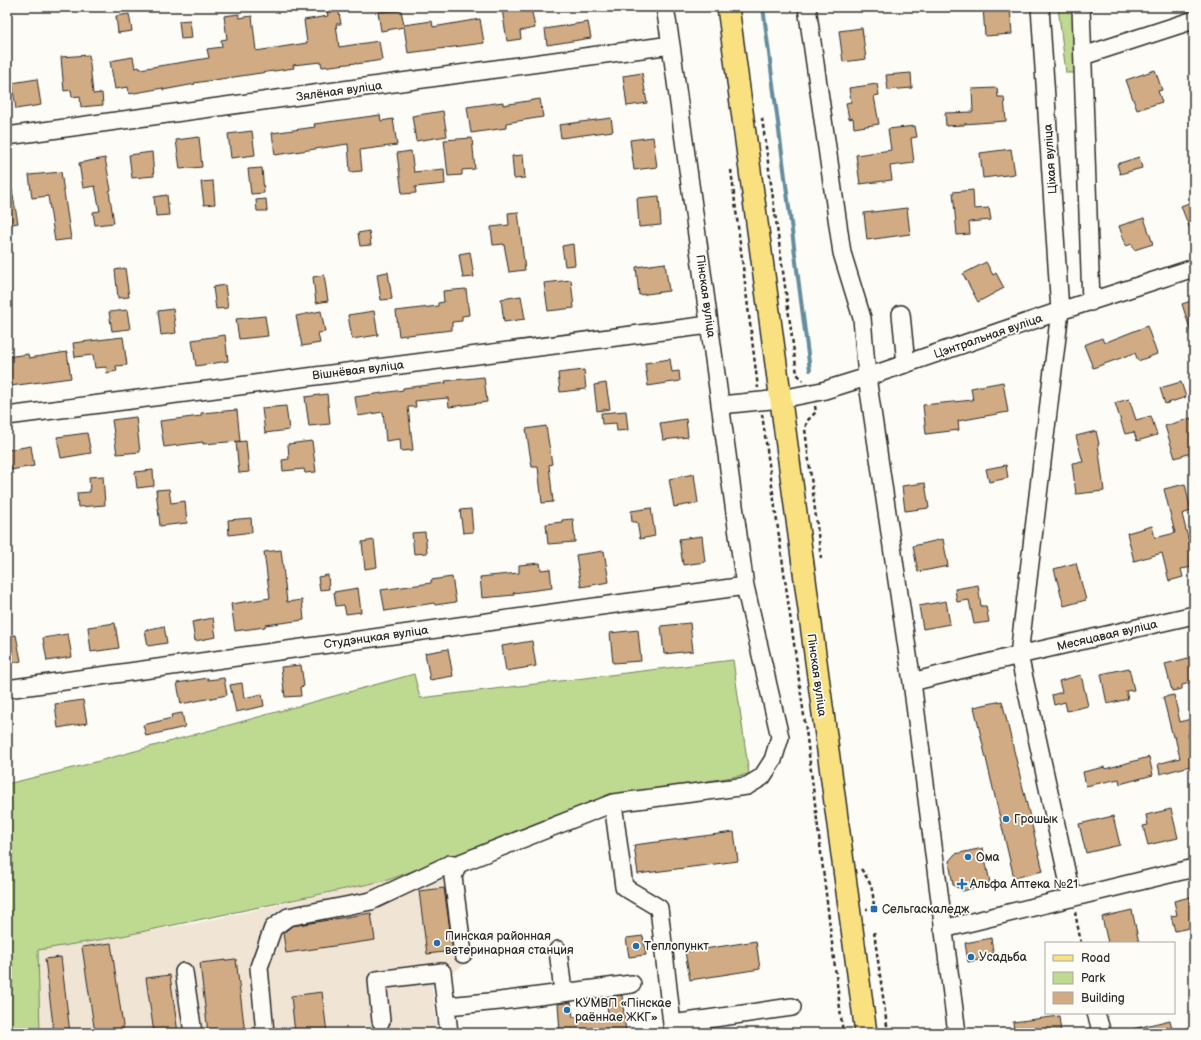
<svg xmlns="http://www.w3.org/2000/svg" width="1201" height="1040" font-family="'Balsamiq Sans',sans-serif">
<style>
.built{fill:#f0e4d4}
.green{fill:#bed990;stroke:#74825e}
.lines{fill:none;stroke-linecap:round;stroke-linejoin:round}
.stream{stroke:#638d9d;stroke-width:4}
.building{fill:#d1ab83;stroke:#2b2b2b}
.minor-casing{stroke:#2b2b2b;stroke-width:20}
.major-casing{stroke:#2b2b2b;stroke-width:24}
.path{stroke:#2b2b2b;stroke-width:2.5;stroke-dasharray:4 3;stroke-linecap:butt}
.minor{stroke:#fdfcf7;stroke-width:17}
.major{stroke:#f9e181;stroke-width:21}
.poi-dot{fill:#1f6fb2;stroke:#fdfcf7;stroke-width:1.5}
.labels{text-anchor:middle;stroke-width:3.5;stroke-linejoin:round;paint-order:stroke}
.street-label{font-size:12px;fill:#2b2b2b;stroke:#fdfcf7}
.poi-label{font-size:12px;fill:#2b2b2b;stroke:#fdfcf7;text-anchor:start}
</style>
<rect width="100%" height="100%" fill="#fdfcf7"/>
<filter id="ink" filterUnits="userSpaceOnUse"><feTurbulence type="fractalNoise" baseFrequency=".025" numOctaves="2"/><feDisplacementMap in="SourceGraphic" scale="8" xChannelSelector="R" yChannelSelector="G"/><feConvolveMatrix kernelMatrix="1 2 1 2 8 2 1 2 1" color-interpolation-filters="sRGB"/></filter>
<g filter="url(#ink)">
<path class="built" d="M460 853 474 958 432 987 438 1033H40L38 950 196 923 388 880Z"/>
<path class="green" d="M1058 7H1075L1079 73H1066Z
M733 660 749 774 605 799 388 880 117 937 38 950 40 1033H7V784L81 766 414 674 420 698Z"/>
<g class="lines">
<path class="stream" d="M763 7 810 370"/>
</g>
<path class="building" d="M326 7H338L341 24H336L339 47 379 41 382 60 356 64V63L322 67 321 62 293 65 294 68 194 83 195 84 163 90V88L129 94 128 87 115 89 110 61 133 57 135 68 139 67 140 69 209 58 207 49 222 47 221 40 227 39 224 16 239 14V18L252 16 256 51 307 43 304 20 328 16Z
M514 7H531L535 28 520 31 521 39 507 41 502 9Z
M983 7H1010L1012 34 985 36Z
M401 10 404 25 432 21 433 27 480 19 484 43 408 53 404 27 381 31 378 12Z
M129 14 132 31 118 33 116 16Z
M190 20 192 38 181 39 179 21Z
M588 22 591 38 547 45 545 29Z
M862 28 866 59 843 62 839 31Z
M89 55 93 94 102 93 103 105 81 107 80 96 72 97 71 90 64 91 61 57Z
M1155 70 1162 90 1158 91 1162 102 1137 110 1126 80Z
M642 73 647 103 627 106 623 76Z
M911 73 912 88 888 90 886 75Z
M37 79 41 105 16 109 12 83Z
M877 84 879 95 874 96 879 124 854 128 853 118 849 119 846 103 851 102 849 88Z
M997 88 998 97H1004L1006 121 964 124V125L946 126 945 113 973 112 972 89Z
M540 99 543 117 506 123V128L471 133 467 107 503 102V105Z
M443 111 447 136 416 141 412 116Z
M380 115 381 121 393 119 397 145 360 150 362 171 350 172 348 144 275 155 272 133 315 127 314 124Z
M611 118 613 131 561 138 559 125Z
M915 126 917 137 911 138 914 163 890 166 892 180 860 184 856 155 891 150 888 129Z
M252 131 255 155 231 158 228 134Z
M199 137 202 167 180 169 176 140Z
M653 137 657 167 634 170 630 140Z
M472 138 475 169 462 170V175L448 176 444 140Z
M1011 149 1015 174 983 178 980 153Z
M411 151 414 172 444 169 445 184 415 187 416 193 402 194 397 153Z
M152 152 154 176 132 178 129 155Z
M523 155 525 178 514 179 512 156Z
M1139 157 1142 168 1120 174 1117 164Z
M105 158 111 190 109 191 114 223 95 225 93 212 100 211 95 186 83 188 79 163Z
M262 168 264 193 251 194 248 169Z
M61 172 71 239 55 241 48 196 32 198 29 175Z
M213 181 215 204 204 205 201 182Z
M12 190 18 223 7 225V191Z
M973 190 974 209 989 208 991 220 969 222 970 234 957 235 953 192Z
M167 195 169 215 156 216 154 197Z
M659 196 661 225 639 227 637 198Z
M266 199 267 211H257L256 200Z
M1194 201V237H1193L1181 206Z
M907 208 910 234 867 240 864 213Z
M518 212 525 270 509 272 504 244 493 245 491 227 509 225 508 213Z
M1144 218 1153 244 1134 250 1132 244 1126 246 1119 226Z
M369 231 371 245 360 246 358 233Z
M573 244 575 265 565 266 562 246Z
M470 252 474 277 463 278 459 254Z
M986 262 993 275 996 273 1004 288 978 302 963 274Z
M665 263 669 291 639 295 636 267Z
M125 268 129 297 118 298 115 270Z
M388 272 392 299 381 300 377 274Z
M324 275 328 301 316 303 313 277Z
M571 280 574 308 548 311 544 283Z
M225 285 228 308 216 309 213 287Z
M466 289 469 315 462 316V321L452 322V330L399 336 396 311 438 306V303L444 302 443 291Z
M521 296 525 319 504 322 501 299Z
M1194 300V334L1192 335 1182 304Z
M173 309 176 333 161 335 158 311Z
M127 310 130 329 112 331 109 312Z
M321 311 325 332 318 333 320 343 302 346 296 316Z
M374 311 378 335 352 339 348 315Z
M265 316 268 336 239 339 236 319Z
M1147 326 1157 354 1138 361 1135 353 1093 368 1084 345 1102 338 1104 343Z
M225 335 228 361 196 366 192 340Z
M123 337 127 365 116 366 117 371 107 373 106 367 95 368 93 355 75 357 73 343Z
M67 352 71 378 10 386 7 357 28 354 29 358Z
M670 359 672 372 679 371 680 381 648 386 645 363Z
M584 370 586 389 560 392 558 373Z
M484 377 487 402 449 407 448 398 415 401 416 407H408L413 450 401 451 400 439 386 441 383 412 358 416 355 397 403 390V388L446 383 445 381Z
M1003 382 1008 412 958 421 959 430 926 434 923 405 973 400 971 388Z
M1181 382 1186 397 1165 404 1160 388Z
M606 383 610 409 597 411 594 385Z
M327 394 330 424 309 426 305 397Z
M1129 399 1136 420 1151 416 1157 435 1137 441 1134 432 1125 434 1115 403Z
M286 406 289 430 265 433 262 408Z
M237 410 240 441 203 444V442L164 447 160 421 201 416V413Z
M626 411 628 430 617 431 616 423 602 424 601 413Z
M136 417 140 452 117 454 112 420Z
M1191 418 1194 427V452L1175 458 1165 426Z
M686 419 688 437 663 440 660 423Z
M546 426 552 464 549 465 553 502 542 503 538 467H532L526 429Z
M1096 431 1099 444H1098L1104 491 1076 494 1072 463 1083 462 1076 436Z
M87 433 91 453 61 458 57 437Z
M246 441 249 472 239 473 236 442Z
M312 441 316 472 305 473 304 469 283 471 282 460 289 459 288 444Z
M31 446 34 466 10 470 7 450Z
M1006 465 1008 478 989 482 986 469Z
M153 470 154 486 137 488 135 472Z
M694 474 698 503 674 507 669 479Z
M103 476 105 505 78 507 77 493 90 492 89 477Z
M925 483 929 508 905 511 902 486Z
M1185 484 1191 511 1182 514 1189 542 1192 541 1194 549V557L1190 558 1193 567 1181 569 1183 577 1169 581 1162 553 1134 561 1127 533 1152 526 1155 538 1175 533 1164 489Z
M169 489 171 503 185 501 187 523 160 526 156 490Z
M651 508 655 536 640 539 637 522H632L631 511Z
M471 509 473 532 463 533 460 510Z
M251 518 252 532 229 535 228 520Z
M573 519 575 542 548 544 546 524 562 522V520Z
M425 532 427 553 414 554 412 533Z
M702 536 705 562 683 565 679 539Z
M943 539 948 566 918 572 913 546Z
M374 540 377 567 365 569 362 542Z
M281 550 287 602 302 600 304 620 265 625V627L235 631 231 604 270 598 264 552Z
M604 551 609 582 581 587 576 555Z
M540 563 541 570 550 569 552 588 513 593 514 595 482 598 480 577 519 573V565Z
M1076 563 1086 600 1064 606 1054 569Z
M328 575 329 589 320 590 318 577Z
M452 577 456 602 435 605 434 603 385 611 381 590 431 583V580Z
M978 585 981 606H986L989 622 974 624 969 600 957 602 955 589Z
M358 588 361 612 346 614 344 605 336 606 334 592Z
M946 601 950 624 923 629 919 606Z
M213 618 216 637 195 641 192 622Z
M115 623 119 648 91 652 88 627Z
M690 623 693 651 664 654 661 626Z
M164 626 167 643 148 646 145 630Z
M638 630 641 661 613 663 610 633Z
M68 634 72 657 47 661 43 638Z
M16 635 21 661 7 664V636Z
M532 641 536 666 506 671 502 646Z
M448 649 453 676 430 680 425 653Z
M1192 657 1194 666V682L1182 685V689L1172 691 1165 664Z
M301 665 304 686 300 687 301 696 285 697 281 667Z
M1129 668 1134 690 1126 691 1128 699 1107 704 1101 674Z
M1081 675 1088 706 1067 711 1065 702 1054 705 1052 695 1062 692 1059 681Z
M208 678V680L224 678 227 695 181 704 177 683Z
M242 683 244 698 262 694 264 706 236 712 230 685Z
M1174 695 1180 722 1194 718V732L1188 734 1194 760V765L1160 774 1158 764 1180 758 1175 737H1173L1163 697Z
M83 700 87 723 58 728 55 704Z
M1002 701 1043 871 1014 878 974 707Z
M182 713 185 727 146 736 143 725 172 718 171 715Z
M1149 757 1153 775 1120 784 1119 779 1086 786 1083 772 1105 767V769Z
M1171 809 1178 838 1148 845 1143 826 1148 825 1146 815Z
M1113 816 1120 845 1086 853 1079 824Z
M734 832 738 861 638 874 634 845Z
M983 848 990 883 963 891 953 885 949 861 955 854Z
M444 888 453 951 427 954 419 891Z
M1194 896V927L1175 931 1171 916 1177 915 1174 901Z
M1132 910 1139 943H1108L1102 917Z
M371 913 375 940 286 953 283 933 292 926Z
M643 936 646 955 629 957 626 938Z
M991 938 994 957 968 962 965 943Z
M756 941 760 969 690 980 685 952Z
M111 943 124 1033H95L82 947Z
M61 957 70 1033H54L45 959Z
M236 959 245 1033H208L200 963Z
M170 975 178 1033H154L146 978Z
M322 992 327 1033H295L291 996Z
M622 995 626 1033H560L558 1004 571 1002 573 1017 608 1014 606 997Z
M1059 1016 1061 1033H1014L1013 1022Z
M1170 1020 1173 1033H1134L1133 1029Z"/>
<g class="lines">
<defs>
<path id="minor" d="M807 7 842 253 862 318 867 377 912 682 957 1033
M1040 7 1060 311 1019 655 1072 898
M1081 7 1091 302
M1083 56 1194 20
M7 136 671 45
M901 314 906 364
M720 405 781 399 822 391 867 377 1060 311 1194 268
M7 416 709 325
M912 682 1019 655 1194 615
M7 689 745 586
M613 803 624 887 659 908 673 1033
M458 864 453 877 463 954
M943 929 1194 868
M558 950 563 992
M184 972 193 1033
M447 1006 500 1001 632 984
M1096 1013 1102 1033
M381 1021 377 980 442 972 449 1033
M672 1024 792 1007
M265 1033 259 967 273 928 288 917 371 901 450 864H458L613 803 747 786 762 777 773 760 780 737 745 586 671 45 665 7"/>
<path id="major" d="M728 7 866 1033"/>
</defs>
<use href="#minor" class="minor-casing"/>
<use href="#major" class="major-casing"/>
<path class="path" d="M762 118 797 374 803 380
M731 170 758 388
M815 406 816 412 807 421 805 429 821 558
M762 414 806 730 843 1033
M861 869C872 884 873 890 874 909H866
M1075 912 1081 943
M874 932 888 1033"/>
<use href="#minor" class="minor"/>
<use href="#major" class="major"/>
</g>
</g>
<g class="poi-dot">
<circle cx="1006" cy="819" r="4"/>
<circle cx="968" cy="857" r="4"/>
<path d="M960 878h4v4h4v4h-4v4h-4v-4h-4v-4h4z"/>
<rect x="870" y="905" width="8" height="8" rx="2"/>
<circle cx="437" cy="943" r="4"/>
<circle cx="636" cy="946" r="4"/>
<circle cx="971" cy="957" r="4"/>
<circle cx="567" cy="1010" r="4"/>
</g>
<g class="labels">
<g class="street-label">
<text transform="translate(339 91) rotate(-8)" y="4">Зялёная вуліца</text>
<text transform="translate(1050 159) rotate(-94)" y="4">Ціхая вуліца</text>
<text transform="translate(706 296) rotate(82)" y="4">Пінская вуліца</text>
<text transform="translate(988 336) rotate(-19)" y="4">Цэнтральная вуліца</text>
<text transform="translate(358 370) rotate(-7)" y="4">Вішнёвая вуліца</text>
<text transform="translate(1107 635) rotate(-13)" y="4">Месяцавая вуліца</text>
<text transform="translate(376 637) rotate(-8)" y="4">Студэнцкая вуліца</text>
<text transform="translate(817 675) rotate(82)" y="4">Пінская вуліца</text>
</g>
<g class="poi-label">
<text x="1014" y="823">Грошык</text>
<text x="976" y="861">Ома</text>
<text x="970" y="888">Альфа Аптека №21</text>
<text x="882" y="913">Сельгаскаледж</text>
<text x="445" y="940">Пинская районная<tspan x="445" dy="14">ветеринарная станция</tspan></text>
<text x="644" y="950">Теплопункт</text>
<text x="979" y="961">Усадьба</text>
<text x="575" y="1007">КУМВП «Пінскае<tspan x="575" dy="14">раённае ЖКГ»</tspan></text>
</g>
</g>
<rect width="1201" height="1040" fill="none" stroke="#fdfcf7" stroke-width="24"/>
<rect x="12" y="12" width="1177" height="1016" fill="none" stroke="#2b2b2b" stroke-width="1.5" filter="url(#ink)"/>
<rect x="1045" y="942" width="130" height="72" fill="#fdfcf7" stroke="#a9a8a5"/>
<rect x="1053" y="955" width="20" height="6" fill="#f9e181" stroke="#a9a8a5"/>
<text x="1081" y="962" font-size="12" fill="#2b2b2b">Road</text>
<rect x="1053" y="972" width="20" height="12" fill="#bed990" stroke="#a9a8a5"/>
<text x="1081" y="982" font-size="12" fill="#2b2b2b">Park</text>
<rect x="1053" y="992" width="20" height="12" fill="#d1ab83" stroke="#a9a8a5"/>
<text x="1081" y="1002" font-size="12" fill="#2b2b2b">Building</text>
</svg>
